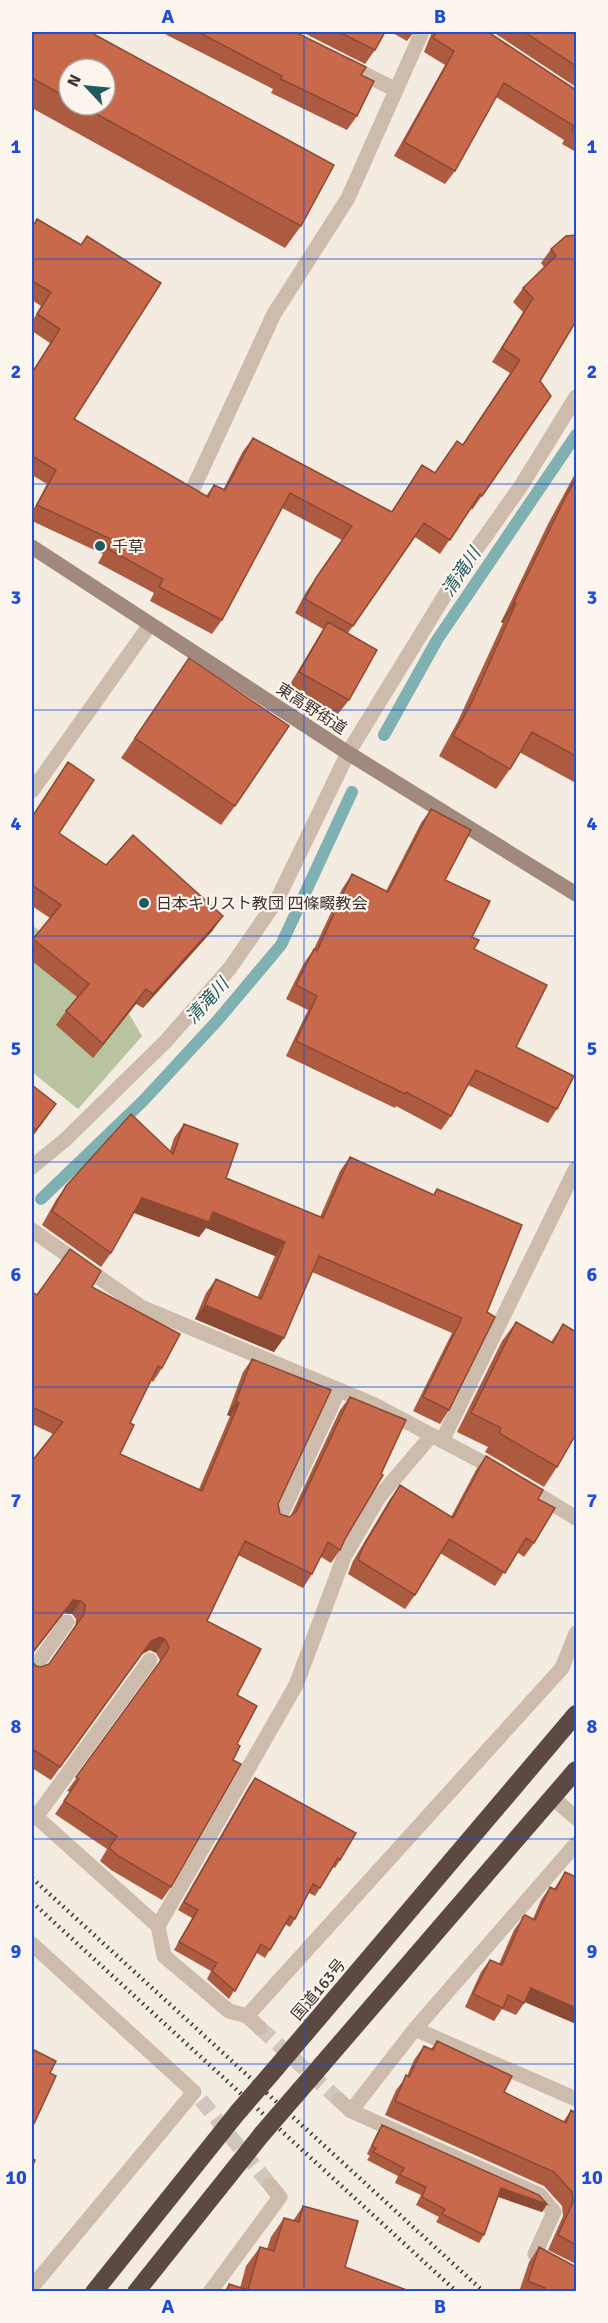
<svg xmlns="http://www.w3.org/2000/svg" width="608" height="2323" font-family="Signika,'Noto Sans JP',sans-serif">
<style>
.green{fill:#b8c4a0}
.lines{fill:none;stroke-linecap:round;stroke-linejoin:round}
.stream{stroke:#7fb0b2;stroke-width:12}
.street-tunnel{stroke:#cfc6bd;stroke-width:15;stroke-dasharray:15 8;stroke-linecap:butt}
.lane{stroke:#cdbbac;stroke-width:15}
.street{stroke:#cdbbac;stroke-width:15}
.secondary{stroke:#a18a7d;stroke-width:15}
.highway{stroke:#5c4a42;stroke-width:18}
.rail{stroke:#3b302b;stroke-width:4.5;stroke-dasharray:1.5 4.5;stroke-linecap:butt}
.highway-bridge{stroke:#5c4a42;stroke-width:18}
.wall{fill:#ac5a40;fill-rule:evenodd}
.shaded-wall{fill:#8c4a34}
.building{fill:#c8694b;stroke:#8c4a34;stroke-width:1.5;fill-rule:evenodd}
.grid{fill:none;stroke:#1d4ed8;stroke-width:1.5;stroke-opacity:0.55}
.poi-dot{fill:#1f5a5e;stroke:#fbf5ee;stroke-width:2}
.labels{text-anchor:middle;stroke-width:4.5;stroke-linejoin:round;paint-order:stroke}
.poi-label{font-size:16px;fill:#3b302b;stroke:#fbf5ee;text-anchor:start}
.street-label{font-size:16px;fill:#3b302b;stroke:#fbf5ee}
.water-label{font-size:18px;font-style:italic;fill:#1f5a5e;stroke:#fbf5ee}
.neatline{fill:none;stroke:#1d4ed8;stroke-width:2}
.grid-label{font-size:20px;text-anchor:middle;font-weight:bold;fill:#1d4ed8}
</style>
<rect width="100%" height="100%" fill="#f4ebe1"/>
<path class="green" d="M32 925 117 993 142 1036 78 1109 32 1072Z"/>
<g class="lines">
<path class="stream" d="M384 735 437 640 576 435
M41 1199 143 1101 217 1021 281 945 352 792"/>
<path class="street-tunnel" d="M260 2028 339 2100
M201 2100 270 2185"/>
<path class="lane" d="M442 1441 576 1168
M278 1521 339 1390
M32 1671 67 1622
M36 1817 150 1660
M158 1926 164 1956 229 2011 247 2016
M351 2111 540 2195 554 2212 535 2254 576 2275"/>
<path class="street" d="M345 64 396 90
M191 493 274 314 348 198 422 32
M32 791 149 626
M32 1167 66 1139 166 1041 230 968 277 900 348 753 453 582 521 486 576 397
M32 1230 141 1307 375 1405 499 1471
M522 1485 576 1518
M552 1797 576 1818
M32 1813 158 1926 296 1685 344 1557 379 1497 432 1435
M32 1944 194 2092 32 2287
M260 2028 247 2016 562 1668 576 1633
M415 2029 576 2099
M339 2100 351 2111 415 2029 576 1844
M210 2292 280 2197 270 2185"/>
<path class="secondary" d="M32 547 348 753 576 894"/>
<path class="highway" d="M276 2068 576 1714
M300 2090 576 1770
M94 2292 238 2112
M136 2292 262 2134"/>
<path class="rail" d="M32 1878 484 2292
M32 1902 457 2292"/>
<path class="highway-bridge" d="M238 2112 276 2068
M262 2134 300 2090"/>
</g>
<path class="wall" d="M32 32 301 226 285 248 32 108ZM69 69 105 105H69Z
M161 32H295L361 75 357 116 347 130 271 93 273 89Z
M302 32H385L375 50 365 64Z
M391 32H414L407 41Z
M432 32H488L576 90V152L562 144 564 140 496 97 455 171 445 184 394 156 445 65 424 52Z
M493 32H576V87Z
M37 219 81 244 74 419 206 496 214 485 223 490 243 451 253 438 391 512 422 465 435 473 462 445 510 373 492 362 523 312 513 302 523 288 544 267 541 263 551 249 576 235 540 381 551 396 472 510 471 508 440 554 415 537 348 633 349 700 338 714 289 686 323 629 295 613 306 592 342 540 282 508 222 620 212 634 150 601 154 593 98 563 103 554 32 521V512L47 484 32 475V372L50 343 32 331V322L41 306 32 300V227Z
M576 472V783L519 752 510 769 496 789 439 756 458 721 503 623 501 622 548 524Z
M189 658 235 806 221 825 121 758Z
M431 809 445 880 472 937 474 949 516 1047 557 1109 548 1123 468 1085 451 1116 441 1130 396 1106 395 1108 286 1056 308 1010 286 999 304 963 314 949 342 889 352 874 386 891 421 823Z
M32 817 59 833 106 865 213 930 143 1008 136 1004 93 1058 56 1025 66 1011 77 997 32 961V941L50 918 32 906Z
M32 1085 46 1118 32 1137Z
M184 1124 226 1178 320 1217 340 1171 350 1157 433 1195 437 1189 487 1312 449 1410 440 1424 413 1411 452 1333 312 1272 274 1352 195 1319 206 1293 216 1279 257 1298 275 1256 206 1228 199 1237 134 1213 111 1253 101 1267 42 1225 56 1200 66 1186 170 1151 174 1138Z
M92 1287 162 1368 153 1382 151 1380 130 1423 120 1454 199 1489 230 1416 227 1415 243 1372 252 1359 280 1514 289 1517 291 1515 340 1410 350 1397 345 1539 340 1550 331 1563 321 1557 312 1574 303 1588 238 1555 207 1621 237 1695V1744L171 1887 162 1900 111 1870 100 1861 107 1849 55 1814 70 1792 67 1791 158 1665 160 1660 156 1653 150 1650 142 1654 51 1780 32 1768V1461L53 1434 32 1424V1296ZM64 1613 72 1614 76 1619 75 1627 49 1664 41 1667 36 1666 32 1661 33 1653Z
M516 1322 551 1342 563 1324 557 1467 544 1487 485 1452 488 1447 457 1432 502 1341Z
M486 1456 538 1499 534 1543 524 1557 517 1552 495 1586 440 1553 415 1595 405 1609 348 1574 353 1561 390 1499 400 1485 451 1517 476 1470Z
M255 1778 340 1860 335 1868 333 1867 315 1896 309 1893 295 1919 290 1927 285 1924 265 1958 257 1953 229 1999 207 1979 211 1971 174 1950 192 1918 178 1910 249 1786Z
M565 1872 525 2002 516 2015 502 2009 494 2021 465 2007 481 1972 490 1960 499 1964 514 1930 525 1915 533 1919 541 1900 550 1887 554 1889Z
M437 2041 504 2092 563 2122 571 2110 576 2113V2264L548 2250 563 2216 562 2206 544 2186 385 2115 396 2090 407 2076 414 2060 424 2046 431 2049Z
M382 2125 547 2204 542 2212 498 2197 484 2235 479 2243 436 2222 439 2217 416 2205 421 2195 395 2183 398 2176 367 2160 370 2156 367 2154 377 2133Z
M303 2206 345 2267 412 2292H224L229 2284 240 2288 246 2266 260 2247 267 2249 271 2237 284 2218 293 2221Z
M539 2247 576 2292H519L529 2262Z"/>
<path class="shaded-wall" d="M514 602 516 603 503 623 501 622Z
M223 916 213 930 143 1008 153 994Z
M146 989 136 1004 93 1058 103 1044Z
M56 1104 46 1118 32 1137 36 1130Z
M142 1198 213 1212 285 1242 275 1256 206 1228 199 1237 132 1212Z
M205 1305 284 1338 274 1352 195 1319Z
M236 1401 239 1403 230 1416 227 1415Z
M73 1600 81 1601 72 1614 64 1613 32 1655Z
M160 1637 165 1639 156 1653 150 1650 142 1654 51 1780 151 1641Z
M531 1988 576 2008V2024L522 2001Z
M501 2188 547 2204 542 2212 496 2196Z"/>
<path class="building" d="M32 32H90L334 165 301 226 80 105H105V69H69V99L32 78Z
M198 32H295L366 67 361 75 374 81 357 116 281 79 282 76Z
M339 32H385L375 50Z
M436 32H488L576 90V132L572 130 574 126 504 83 455 171 404 142 454 51 433 38Z
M524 32H576V66Z
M37 219 81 245 87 236 161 283 74 419 208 497 214 485 225 490 253 438 392 512 422 465 435 473 457 441 463 445 520 360 502 348 533 298 523 288 556 256 551 249 566 236 576 235V321L540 381 551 396 482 496 480 494 450 540 424 523 353 626 305 599 316 578 352 526 290 493 222 620 159 587 163 579 108 549 113 540 37 505 56 470 32 456V373L60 329 37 314 51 292 32 281V228Z
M576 478V756L532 732 510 769 453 736 472 702 516 603 514 602 562 504Z
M328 622 377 650 349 700 299 672Z
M189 658 289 726 235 806 135 738Z
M68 762 94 780 59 833 106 865 133 835 223 916 153 994 146 989 103 1044 66 1011 89 984 33 939 61 905 32 885V817Z
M431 809 471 830 445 880 490 901 472 937 479 940 474 949 547 985 516 1047 574 1076 557 1109 476 1070 451 1116 406 1092 405 1094 296 1041 317 996 296 985 314 949 317 951 352 874 388 892Z
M32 1085 56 1104 36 1130 32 1127Z
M131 1114 173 1154 184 1124 238 1144 226 1178 323 1218 350 1157 434 1195 437 1189 522 1225 487 1312 495 1317 449 1410 423 1397 462 1318 319 1256 284 1338 205 1305 216 1279 261 1299 285 1242 213 1212 209 1222 142 1198 111 1253 52 1211 66 1186Z
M70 1249 101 1271 92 1287 180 1334 162 1368 158 1366 130 1423 134 1425 120 1454 202 1491 239 1403 236 1401 252 1359 331 1390 278 1504 280 1514 289 1517 296 1512 350 1397 406 1420 381 1474 383 1475 345 1539 340 1550 328 1542 312 1574 245 1541 207 1621 261 1649 237 1695 257 1706 237 1744 240 1746 233 1760 241 1764 171 1887 120 1857 109 1848 117 1836 64 1801 79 1779 76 1777 167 1652 169 1647 165 1639 160 1637 151 1641 60 1767 32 1749V1461L63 1422 32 1407V1296L34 1293 37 1295ZM73 1600 81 1601 85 1605 84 1614 49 1664 41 1667 36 1666 32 1661 33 1652Z
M516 1322 553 1343 563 1324 576 1332V1434L557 1467 499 1433 501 1428 471 1413Z
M486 1456 543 1490 538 1499 555 1508 534 1543 526 1538 505 1573 449 1539 415 1595 358 1560 363 1547 400 1485 453 1518Z
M255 1778 356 1833 340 1860 338 1858 320 1888 313 1884 295 1919 290 1916 270 1950 261 1944 235 1991 212 1971 217 1963 179 1942 198 1910 184 1902Z
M565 1872 576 1877V2008L531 1988 524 2003 508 1995 503 2008 473 1994 490 1960 502 1965 523 1917 525 1915 535 1920 550 1887 556 1890Z
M437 2041 512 2076 504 2092 566 2123 571 2110 576 2113V2245L558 2235 573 2202 572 2192 554 2172 395 2101 406 2075 409 2077 424 2046 433 2050Z
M32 2049 56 2061 50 2073 56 2076 32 2128Z
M382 2125 539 2195 547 2204 501 2188 484 2235 442 2214 445 2209 422 2197 426 2187 400 2175 404 2168 373 2152 376 2148 372 2146Z
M32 2158 35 2160 32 2168Z
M303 2206 358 2221 345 2267 412 2292H227L229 2284 248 2290 260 2247 274 2251 284 2218 299 2222Z
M539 2247 576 2267V2292H543L545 2288 528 2281Z"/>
<path class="grid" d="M304 32V2292M32 259H576M32 484H576M32 710H576M32 936H576M32 1162H576M32 1387H576M32 1613H576M32 1839H576M32 2064H576"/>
<g class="poi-dot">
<circle cx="100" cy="546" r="6"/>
<circle cx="144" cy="903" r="6"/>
</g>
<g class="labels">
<g class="poi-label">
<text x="112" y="552">千草</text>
<text x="156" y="909">日本キリスト教団 四條畷教会</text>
</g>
<g class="street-label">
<text transform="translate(312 708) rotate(33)" y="6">東高野街道</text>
<text transform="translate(318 1989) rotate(-50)" y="6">国道163号</text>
</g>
<g class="water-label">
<text transform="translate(461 572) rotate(-56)" y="6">清滝川</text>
<text transform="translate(207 1001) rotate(-48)" y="6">清滝川</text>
</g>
</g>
<rect width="608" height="2323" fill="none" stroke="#fbf5ee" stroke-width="66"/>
<g transform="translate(87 87) rotate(296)"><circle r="28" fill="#fbf5ee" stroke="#aea6a0" stroke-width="1.5"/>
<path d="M0-4.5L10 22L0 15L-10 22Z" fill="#1f5a5e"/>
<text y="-9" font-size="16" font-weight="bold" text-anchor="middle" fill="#3b302b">N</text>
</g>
<rect x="33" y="33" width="542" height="2257" class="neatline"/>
<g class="grid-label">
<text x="168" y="23">A</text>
<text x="440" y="23">B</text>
<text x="16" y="153">1</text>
<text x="592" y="153">1</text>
<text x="16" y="378">2</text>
<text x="592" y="378">2</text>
<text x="16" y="604">3</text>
<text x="592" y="604">3</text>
<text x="16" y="830">4</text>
<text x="592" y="830">4</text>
<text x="16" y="1055">5</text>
<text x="592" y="1055">5</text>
<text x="16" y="1281">6</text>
<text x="592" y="1281">6</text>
<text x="16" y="1507">7</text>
<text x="592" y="1507">7</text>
<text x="16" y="1733">8</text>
<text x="592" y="1733">8</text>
<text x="16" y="1958">9</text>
<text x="592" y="1958">9</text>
<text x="16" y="2184">10</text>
<text x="592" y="2184">10</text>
<text x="168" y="2313">A</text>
<text x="440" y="2313">B</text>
</g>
</svg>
